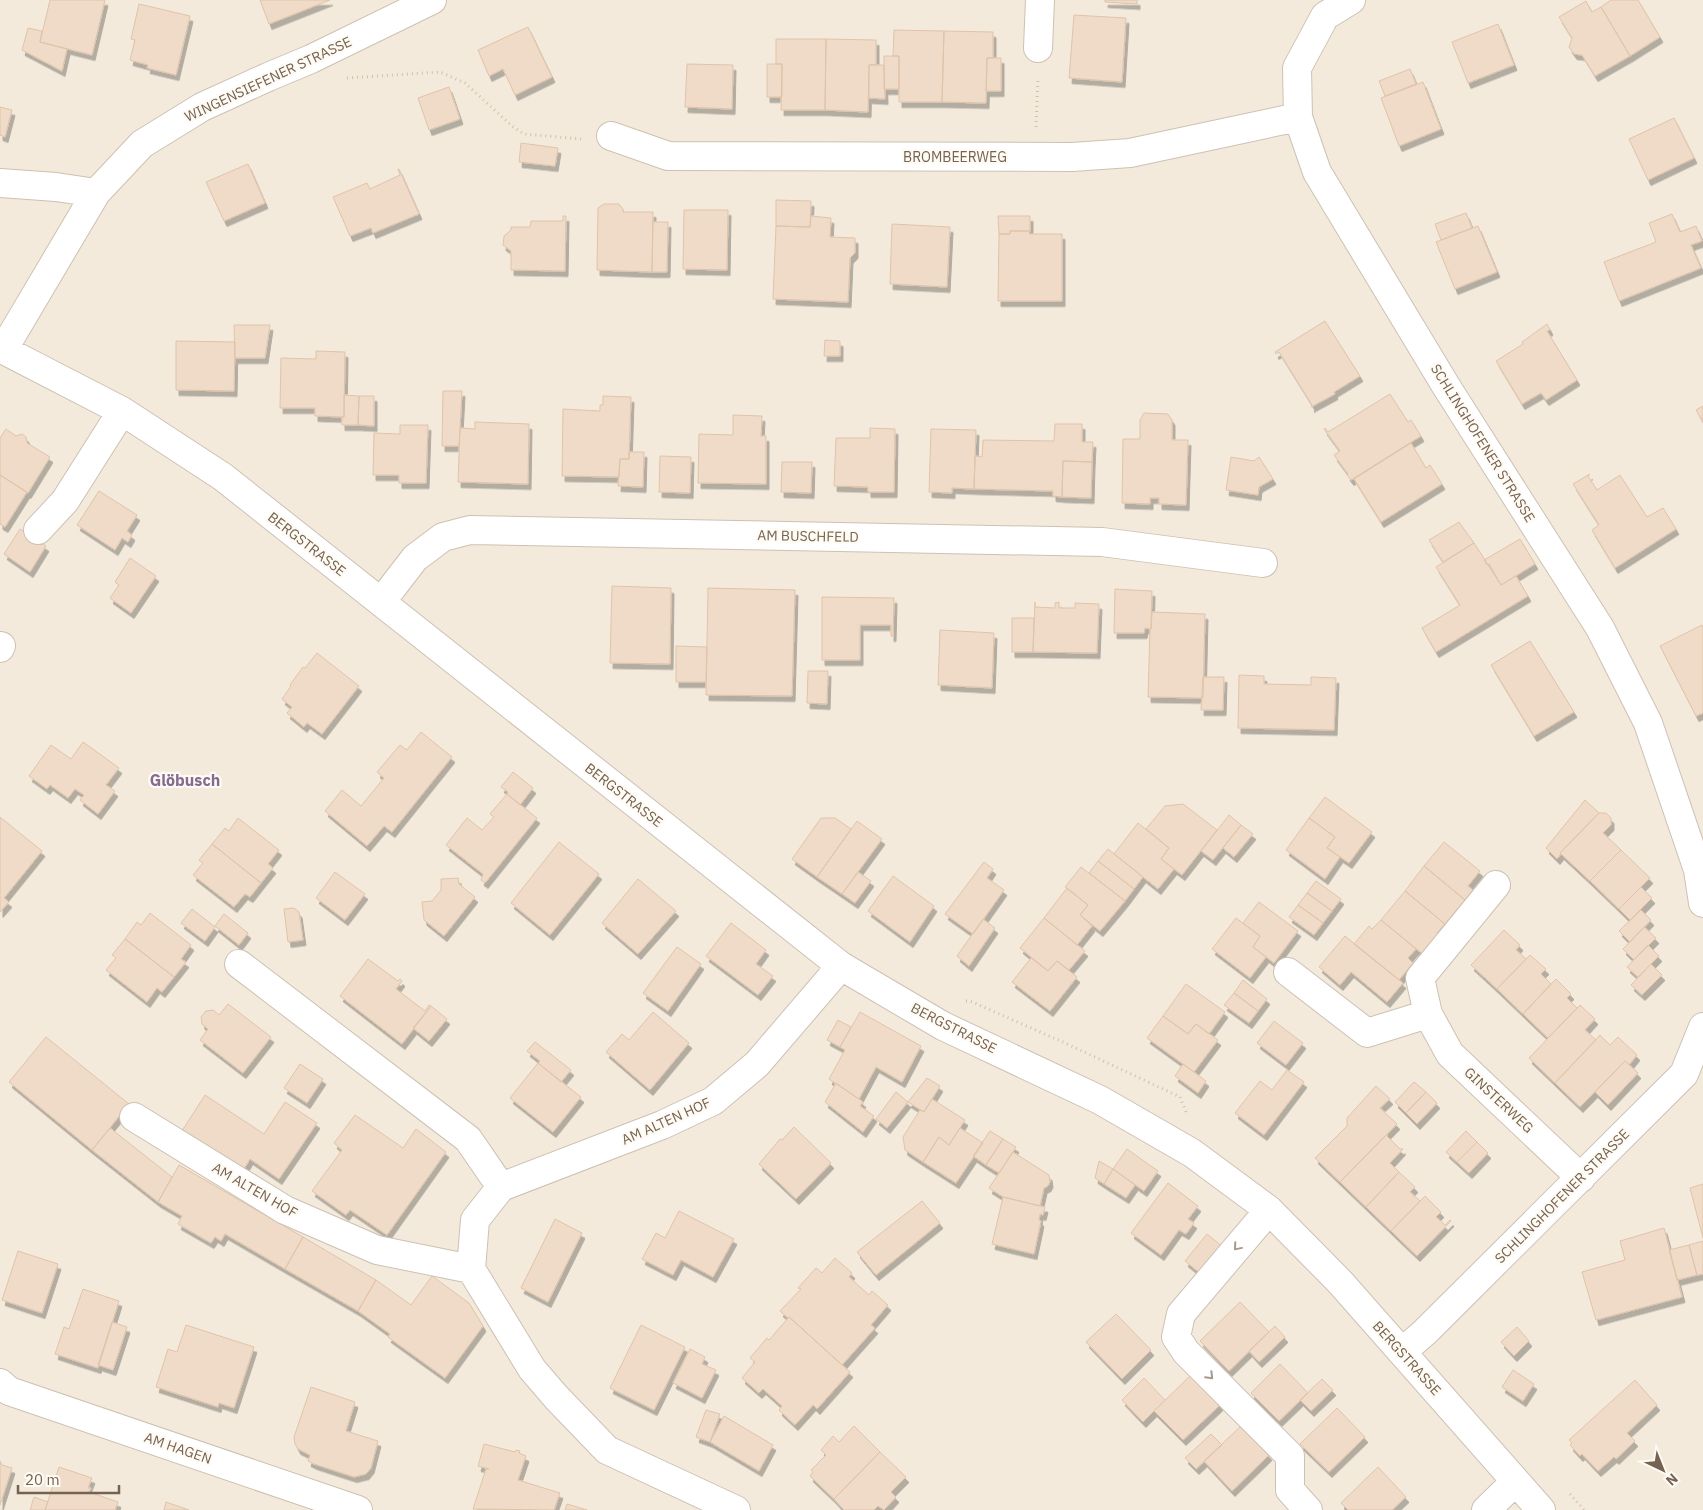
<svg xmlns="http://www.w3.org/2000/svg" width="1703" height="1510" font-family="'IBM Plex Sans',sans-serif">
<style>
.residential{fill:#f3eadc}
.building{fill:#efdbc7;stroke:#e0c3a9;filter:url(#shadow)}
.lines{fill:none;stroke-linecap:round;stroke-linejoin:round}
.minor-casing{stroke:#cdc1b3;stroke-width:30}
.path{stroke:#d4beaa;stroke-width:3;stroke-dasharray:1 4;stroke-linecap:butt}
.minor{stroke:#fff;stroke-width:28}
.oneway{stroke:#a6998e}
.labels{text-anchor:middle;stroke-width:4.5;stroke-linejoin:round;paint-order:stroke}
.street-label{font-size:14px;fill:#766251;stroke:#fefbf4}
.quarter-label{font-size:16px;font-weight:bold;fill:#876a90;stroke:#fefbf4}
</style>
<defs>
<filter id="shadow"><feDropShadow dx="3" dy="5.5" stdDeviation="0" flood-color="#0004"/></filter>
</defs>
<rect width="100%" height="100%" fill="#fbf7ee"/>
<path class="residential" d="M0 0H1703V1510H0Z"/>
<path class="building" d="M50 0H105L92 55 40 42Z
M260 0H330L269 24Z
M1105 0H1137V4L1105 2Z
M1611 0H1638L1660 37 1630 56 1601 7Z
M1586 1 1592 12 1601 7 1630 56 1595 76 1582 55 1574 54 1569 47 1572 38 1559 17Z
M139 4 190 16 176 75 147 68 148 65 130 60 135 40 131 39Z
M1074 15 1126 18 1122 82 1069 78Z
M1498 24 1514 65 1468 83 1452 42Z
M528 27 552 77 515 95 503 69 489 76 478 50Z
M28 28 42 31 40 42 67 49 62 71 22 50Z
M894 30 944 31 942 102H899V56H893Z
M944 31 993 32V58H987L986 103 942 102Z
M776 39H826L825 110H781L782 64H776Z
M826 39 876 40V65H869L868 112 825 110Z
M884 56H899V89H884Z
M987 58H1001V91H986Z
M687 64 733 65 732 109 685 107Z
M767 64H782V97H767Z
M869 65H884L885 99 869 98Z
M1410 69 1416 84 1385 96 1379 81Z
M1423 82 1441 129 1399 146 1381 98Z
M449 87 460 119 429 130 418 98Z
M0 107 12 110 5 137 0 135Z
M1674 118 1694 158 1648 180 1629 139Z
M521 143 558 148 555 166 519 162Z
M248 164 265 203 224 221 206 182Z
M398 169H399L419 214 373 233 371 228 350 236 333 197 367 183 370 189 400 175Z
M776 200 811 201 810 227 776 226Z
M604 204H619L623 209V212H653L652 272 597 270 598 208Z
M684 210H728L727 270 683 269Z
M1466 213 1472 228 1441 240 1435 224Z
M1672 214 1680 232 1696 226 1702 241 1691 245 1701 268 1619 301 1604 262 1656 242 1649 223Z
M563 216H566L565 271 511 270V251L503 245 504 236 511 230V227H530L531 221H563Z
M811 216 831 218 830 237 855 238V253L850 258 848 302 773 299 776 226 810 227Z
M998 216H1030V231H1010V234H999Z
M653 222H668L667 272H652Z
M892 224 950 227 947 287 890 284Z
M1478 226 1497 272 1455 289 1436 242Z
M1010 231H1030L1029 234H1062V301H998L999 234H1010Z
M1325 321 1360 376 1334 392 1335 394 1311 407 1312 405 1279 352 1276 354 1275 352Z
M1547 324 1550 330 1547 331 1577 380 1546 400 1541 393 1522 404 1496 361 1523 344 1522 342Z
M234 325H270L265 358H235Z
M825 340 840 341V356H824Z
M176 341 235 342 234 391 176 390Z
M316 351 345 352 344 417 315 416V408H280L281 358 316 359Z
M443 391H462L459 446H442Z
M1390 394 1408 422 1411 420 1421 436 1351 480 1347 475 1348 474 1334 455 1340 451 1324 429 1325 428 1328 432Z
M344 395 359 396 358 425H342V417H344Z
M359 396H374V426L358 425Z
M603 396 631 397 629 459H620L619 477 562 476 563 409 600 411V405H603Z
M1703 406V422L1696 410Z
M1144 413 1168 414 1172 420V440H1188L1186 505 1159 504V498H1150V504L1122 503 1123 439H1140V420Z
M733 415 762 416 761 436H766V484L698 483 699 434 733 435Z
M475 422 529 424 528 484 458 482 460 428 475 429Z
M1055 424H1082V442H1093L1092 462 1063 461 1062 497 1053 496V491L974 489 975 456 982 457 983 440 1054 441Z
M400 425H428L426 483H399V475H373L374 433 400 434Z
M870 428 895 429 894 492H868V487L834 486 836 438H870Z
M6 429 16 436 22 434 26 437 27 443 50 457 28 493 0 475V438Z
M931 429 976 430 974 489 952 488V493L929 492Z
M1411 443 1426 468 1430 465 1442 484 1381 522 1354 479Z
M629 452H644L643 487 618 486 620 459H629Z
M660 456 691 457 690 493 659 492Z
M1231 457 1254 461 1259 457 1273 479 1259 487 1258 495 1226 490Z
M1063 461 1092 462 1091 498 1062 497Z
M782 462H812L811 493 781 492Z
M1590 474 1588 476 1597 490 1620 475 1647 517 1663 508 1676 529 1615 568 1592 530 1599 525 1573 484Z
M0 475 27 492 5 527 0 524Z
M99 491 137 515 127 531 132 535 128 542 122 538 115 550 77 525Z
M1459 522 1474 543 1443 562 1429 540Z
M20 529 46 546 30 572 4 554Z
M1520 539 1535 564 1501 585 1489 564 1487 565 1484 560Z
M1474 543 1501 585 1516 576 1528 596 1436 652 1422 628 1460 605 1436 567Z
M130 558 156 576 131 613 110 598 119 585 115 582Z
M612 586 671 588 670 664 610 663Z
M708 588 795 590 792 696 706 695Z
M1115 589 1152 591 1151 629 1145 628 1144 633H1114Z
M822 597 894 598 893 636H891V625H860V660H822Z
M1035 602V607L1055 608V603L1059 602V608H1075V603L1099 604 1097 653 1033 652Z
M1152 612 1205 614 1203 698 1148 697 1150 629H1151Z
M1012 618H1034L1033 652H1012Z
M1702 625 1703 628V713L1696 716 1660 646Z
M940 630 994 633 992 688 938 685Z
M1530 641 1574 712 1534 736 1491 665Z
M676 646 707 647 706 682H676Z
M317 653 359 686 322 734 307 723 304 727 287 713 292 707 282 699 291 686 290 685 303 667 305 668Z
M808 671H828L827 704 807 703Z
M1239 675 1264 676V684L1311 685V677L1336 678 1334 730 1238 728Z
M1203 677H1224L1223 710H1201Z
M421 732 452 757 392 832 384 826 367 846 325 811 342 790 361 806 384 778 377 772 400 745 407 750Z
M83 742 119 768 106 785 115 791 98 814 80 800 84 795 75 789 68 798 50 785 47 789 29 776 51 745 71 759Z
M513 772 533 788 520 805 507 794 508 792 501 787Z
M507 794 537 818 485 883 481 880 483 874 446 845 467 818 482 830 494 817 490 814Z
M1325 797 1372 832 1349 863 1327 848 1335 837 1309 818Z
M1585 800 1599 813 1560 853 1561 854 1557 859 1546 848Z
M1183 804 1217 830 1182 875 1161 859 1169 848 1146 829 1165 806Z
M1599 813H1606L1611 818V825L1603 833 1621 850 1590 881 1560 853Z
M1229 815 1241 825 1213 860 1201 851Z
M0 817 42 851 4 898 9 902 0 912Z
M238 818 279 850 268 864 273 868 261 883 212 844 225 828 229 831Z
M821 818H835L851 829 817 877 792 859Z
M1309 818 1335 837 1327 848 1340 857 1325 879 1286 850Z
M857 821 882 839 842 894 817 877Z
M1138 823 1169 848 1161 859 1174 869 1158 889 1114 854Z
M1241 825 1253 834 1234 857 1223 848Z
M559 842 599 874 550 935 511 903Z
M1444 842 1480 871 1468 886 1473 890 1465 900 1424 866Z
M212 844 261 883 250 897 245 894 234 907 193 875 203 863 199 860Z
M1108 849 1143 877 1134 889 1098 861Z
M1621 850 1650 878 1619 909 1590 881Z
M1098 861 1134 889 1125 901 1089 873Z
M984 862 993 869 987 878 1004 890 973 934 945 914Z
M1424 866 1465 900 1445 924 1405 891Z
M1081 867 1125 901 1100 931 1080 915 1088 905 1065 887Z
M335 872 365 894 345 920 316 898Z
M858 872 871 881 855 903 842 894Z
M893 876 934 906 910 942 868 911Z
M458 878 459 884 475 897 444 936 424 920 422 902 432 901 441 890V879Z
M638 879 676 911 638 954 602 923Z
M1316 881 1341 899 1332 911 1307 893Z
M1641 887 1652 898 1630 920 1619 909Z
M1067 888 1088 905 1080 915 1092 926 1077 945 1044 918Z
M1405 891 1445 924 1437 933 1441 937 1425 956 1381 920Z
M1307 893 1332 911 1323 923 1298 905Z
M1259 902 1298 931 1274 963 1253 947 1260 936 1243 923Z
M1298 905 1323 923 1314 935 1289 917Z
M294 908 299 912 303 940 288 942 284 909Z
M192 909 215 927 205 941 181 923Z
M1641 910 1651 920 1630 942 1619 931Z
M150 913 191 945 181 959 186 962 174 977 125 939 137 922 141 925Z
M224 914 248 933 239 945 215 926Z
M1044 918 1085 951 1069 970 1057 961 1048 971 1020 948Z
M1236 918 1260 936 1253 947 1266 957 1250 978 1212 949Z
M983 919 995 928 969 966 957 956Z
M1381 920 1416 949 1408 958 1413 963 1399 980 1354 944 1369 926 1372 929Z
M731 923 766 950 756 964 773 976 758 995 706 956Z
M1644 927 1656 938 1634 960 1623 949Z
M1504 930 1520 945 1516 950 1526 959 1497 989 1471 965Z
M1345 936 1403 983 1387 1002 1351 972 1340 985 1319 967Z
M125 939 174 977 162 992 157 988 147 1002 106 970 116 958 112 955Z
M1648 945 1659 956 1638 977 1627 967Z
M677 947 701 964 668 1011 643 993Z
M1530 955 1546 969 1541 974 1551 984 1523 1014 1497 989Z
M1031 958 1048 971 1057 961 1077 977 1050 1011 1012 982Z
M368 959 398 981 400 979 402 981 396 989 425 1011 429 1005 431 1006 402 1044 340 996Z
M1651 964 1662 975 1642 995 1631 985Z
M1556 979 1571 994 1567 998 1577 1008 1548 1038 1523 1014Z
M1243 980 1267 999 1258 1011 1234 993Z
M1186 984 1225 1012 1209 1034 1196 1024 1188 1034 1163 1016Z
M1234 993 1258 1011 1249 1023 1224 1005Z
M228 1004 271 1037 243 1073 200 1040 208 1029 202 1024 201 1017 206 1011 213 1010 219 1015Z
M1580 1005 1595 1019 1585 1030 1596 1040 1555 1083 1529 1058Z
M431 1006 447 1019 429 1041 413 1028Z
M653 1012 689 1043 650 1090 606 1052 622 1034 629 1040Z
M860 1012 921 1046 902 1082 876 1067 859 1099 829 1079 845 1050 840 1047Z
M1163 1016 1188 1034 1196 1024 1218 1040 1194 1072 1147 1038Z
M838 1020 851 1027 840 1047 827 1040Z
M1274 1021 1303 1043 1286 1065 1257 1043Z
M1600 1035 1610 1045 1618 1037 1637 1055 1629 1065 1625 1061 1580 1107 1555 1083Z
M46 1037 129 1104 92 1150 9 1082Z
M535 1042 571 1070 561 1082 538 1063 540 1061 527 1051Z
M1625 1061 1638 1073 1608 1105 1595 1092Z
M538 1063 581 1097 553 1132 510 1098Z
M300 1064 323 1079 307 1103 284 1088Z
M1183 1064 1206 1081 1198 1093 1175 1076Z
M1287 1070 1304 1082 1264 1135 1235 1113 1260 1081 1272 1090Z
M927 1078 940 1086 924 1112 908 1102Z
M1414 1082 1426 1092 1406 1113 1395 1102Z
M836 1083 863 1102 860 1106 874 1116 863 1132 825 1102Z
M1376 1086 1390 1099 1380 1108 1397 1124 1340 1182 1315 1158 1347 1126V1118Z
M896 1092 908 1102 887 1128 876 1119Z
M1426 1092 1437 1103 1417 1124 1406 1113Z
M205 1095 264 1134 285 1102 317 1123 279 1179 250 1159 241 1174 180 1134Z
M932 1099 965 1120 949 1145 939 1137 923 1162 905 1150 903 1137 920 1110 924 1112Z
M355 1115 403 1148 416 1129 446 1152 387 1235 350 1210 346 1215 312 1191 342 1150 334 1143Z
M794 1127 831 1163 796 1199 759 1164 780 1139 782 1140Z
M110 1128 172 1177 158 1202 92 1150Z
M960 1128 983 1143 956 1183 923 1162 939 1137 949 1145Z
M990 1131 1003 1139 986 1165 973 1156Z
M1466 1131 1477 1142 1457 1162 1446 1152Z
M1387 1134 1388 1135 1387 1136 1400 1149H1403L1390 1163 1399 1172 1366 1207 1340 1182Z
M1003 1139 1016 1147 999 1173 986 1165Z
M1477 1142 1488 1153 1469 1173 1457 1162Z
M1127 1149 1158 1171 1144 1191 1113 1169Z
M1013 1152 1049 1175 1050 1182 1048 1186 1044 1188 1040 1206 1003 1197 989 1188Z
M1099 1161 1113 1169 1104 1184 1095 1178Z
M179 1165 303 1237 285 1269 225 1234 221 1241 215 1237 211 1243 178 1224 182 1216 158 1202Z
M1113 1169 1135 1185 1126 1198 1104 1184Z
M1399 1172 1415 1187 1410 1192 1420 1201 1391 1231 1366 1207Z
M1168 1183 1198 1206 1188 1219 1194 1223 1186 1234 1179 1230 1161 1255 1131 1233Z
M1703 1184V1238L1690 1188Z
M1425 1196 1441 1212 1436 1217 1445 1225 1450 1220 1451 1221 1417 1256 1391 1231Z
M1003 1197 1045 1207 1043 1215 1040 1214 1039 1220 1041 1221 1034 1254 992 1244Z
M922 1201 940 1223 876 1275 857 1252Z
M679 1211 734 1239 713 1277 681 1260 673 1275 642 1259 656 1233 665 1238Z
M555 1219 582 1233 548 1302 521 1288Z
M1664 1228 1682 1297 1596 1320 1582 1272 1625 1260 1620 1241Z
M1207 1234 1223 1247 1201 1274 1185 1261Z
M303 1237 376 1280 358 1311 285 1269Z
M1703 1241V1274L1697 1275 1689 1245Z
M1689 1245 1697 1275 1677 1280 1669 1250Z
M18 1251 58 1264 42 1313 2 1300Z
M835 1258 852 1273 849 1277 869 1295 872 1291 888 1305 871 1325 875 1328 842 1365 789 1317 788 1318 780 1311 801 1289 798 1288 816 1268 822 1273Z
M432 1276 469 1303 483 1326 445 1378 388 1337 390 1334 358 1311 376 1280 411 1305Z
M83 1289 119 1301 98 1368 55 1354 64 1327 69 1329Z
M1240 1302 1269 1332 1229 1371 1200 1341Z
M1116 1314 1151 1350 1122 1379 1086 1342Z
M789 1317 850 1372 817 1409 813 1405 795 1425 779 1410 782 1406 763 1389 759 1393 742 1378 755 1362 750 1358 767 1338 769 1340Z
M112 1322 127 1327 113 1370 98 1365Z
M186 1325 254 1347 234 1408 219 1403 218 1407 156 1387 168 1349 177 1352Z
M641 1325 685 1347 654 1410 610 1388Z
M1275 1326 1285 1337 1259 1362 1249 1351Z
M1517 1327 1529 1341 1514 1356 1501 1342Z
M690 1349 705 1357 702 1364 716 1370 702 1398 673 1383Z
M1280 1364 1308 1393 1279 1421 1251 1393Z
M1513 1370 1534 1384 1523 1401 1502 1387Z
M1191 1375 1220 1405 1183 1440 1154 1411Z
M1144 1378 1165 1400 1143 1422 1122 1400Z
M1322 1379 1333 1390 1311 1411 1300 1400Z
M1635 1380 1657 1405 1627 1433 1635 1441 1616 1459 1614 1457 1598 1471 1582 1454 1580 1456 1570 1445 1572 1443 1569 1440Z
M311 1387 355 1402 346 1431 378 1441 371 1468 366 1474 354 1477 314 1464 308 1461 310 1455 298 1449 295 1444 294 1437Z
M1337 1408 1365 1437 1329 1472 1300 1444Z
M706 1410 720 1414 710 1442 696 1437Z
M724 1416 773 1445 759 1471 710 1442Z
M854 1426 880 1452 834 1499 810 1476 813 1472 811 1470 826 1455 821 1450 833 1436 839 1442Z
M1241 1426 1269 1455 1232 1491 1204 1461Z
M1211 1434 1222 1445 1196 1469 1185 1458Z
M484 1444 515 1452 516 1450 520 1451 519 1453 526 1456 518 1480 560 1493 554 1510 473 1509 486 1469H489L478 1466Z
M880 1452 906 1477 891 1492 896 1497 884 1510 878 1506 874 1510H844L834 1499Z
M0 1461 2 1465 12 1468 0 1505Z
M59 1467 92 1478 88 1488H91L89 1492 118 1502 115 1510H45Z
M1378 1467 1406 1497 1392 1510H1348L1341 1503Z
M34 1497 48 1502 45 1510H30Z
M166 1502 189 1510H164Z
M567 1504 587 1510H565Z"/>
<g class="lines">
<defs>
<path id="minor" d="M1351 0 1325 16 1297 68 1298 117 1317 172 1446 386 1600 628 1648 723 1698 870 1703 903
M1038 48 1040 0
M611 136 668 156 1072 157 1130 153 1298 117
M0 183 56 187 96 193
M0 348 122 411 223 477 841 966 943 1026 1100 1100 1192 1153 1269 1210 1340 1282 1541 1510
M3 350 96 193 142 144 202 107 268 77 311 59 432 0
M38 530 65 501 122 411
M381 602 415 558 443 537 470 530 1102 542 1263 563
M0 648 1 646
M1496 885 1420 978 1428 1014 1450 1054 1581 1178
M239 964 468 1139 501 1187
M1288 972 1367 1033 1428 1014
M134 1117 285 1210 377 1250 471 1269
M1269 1210 1181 1314 1176 1337 1186 1352 1290 1456V1490L1308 1510
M1402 1352 1425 1332 1684 1074 1703 1027
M0 1383 9 1391 358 1510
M736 1510 607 1450 556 1397 532 1369 471 1269 475 1220 501 1187 662 1125 713 1101 757 1064 841 966
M1486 1510 1515 1482"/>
</defs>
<use href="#minor" class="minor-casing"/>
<path class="path" d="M347 78 440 72 465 83 512 126 524 134 581 139
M1036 127 1038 78
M966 1001H970L1065 1043 1180 1097 1186 1112
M1570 1494 1584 1510"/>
<use href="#minor" class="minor"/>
</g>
<defs><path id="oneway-chevron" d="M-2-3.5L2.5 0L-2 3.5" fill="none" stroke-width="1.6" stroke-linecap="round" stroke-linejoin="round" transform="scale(1.25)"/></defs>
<g class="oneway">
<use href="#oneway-chevron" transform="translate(1237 1247) rotate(130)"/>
<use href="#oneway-chevron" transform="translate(1210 1376) rotate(45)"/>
</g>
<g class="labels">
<g class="street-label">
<text transform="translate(268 79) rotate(-25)" y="5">WINGENSIEFENER STRASSE</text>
<text x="955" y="162">BROMBEERWEG</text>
<text transform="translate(1483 443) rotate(58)" y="5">SCHLINGHOFENER STRASSE</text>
<text transform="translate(808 536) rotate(1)" y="5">AM BUSCHFELD</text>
<text transform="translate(307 544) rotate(38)" y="5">BERGSTRASSE</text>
<text transform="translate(624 795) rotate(38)" y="5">BERGSTRASSE</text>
<text transform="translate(954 1028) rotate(27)" y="5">BERGSTRASSE</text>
<text transform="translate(1499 1100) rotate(43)" y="5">GINSTERWEG</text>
<text transform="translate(666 1121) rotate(-24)" y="5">AM ALTEN HOF</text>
<text transform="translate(255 1190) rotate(30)" y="5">AM ALTEN HOF</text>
<text transform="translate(1562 1196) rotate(-45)" y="5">SCHLINGHOFENER STRASSE</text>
<text transform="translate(1407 1358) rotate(48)" y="5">BERGSTRASSE</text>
<text transform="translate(178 1448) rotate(19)" y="5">AM HAGEN</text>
</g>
<g class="quarter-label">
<text x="185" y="786">Glöbusch</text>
</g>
</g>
<g transform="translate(1663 1470) rotate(137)" stroke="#fefbf4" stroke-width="4" paint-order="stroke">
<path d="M0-4L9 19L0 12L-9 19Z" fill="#766251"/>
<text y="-8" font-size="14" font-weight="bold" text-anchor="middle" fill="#766251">N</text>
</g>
<path d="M18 1485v8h101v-8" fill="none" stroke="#766251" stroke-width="2.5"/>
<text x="25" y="1485" font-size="15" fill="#766251" stroke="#fefbf4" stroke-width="4" paint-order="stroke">20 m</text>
</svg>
